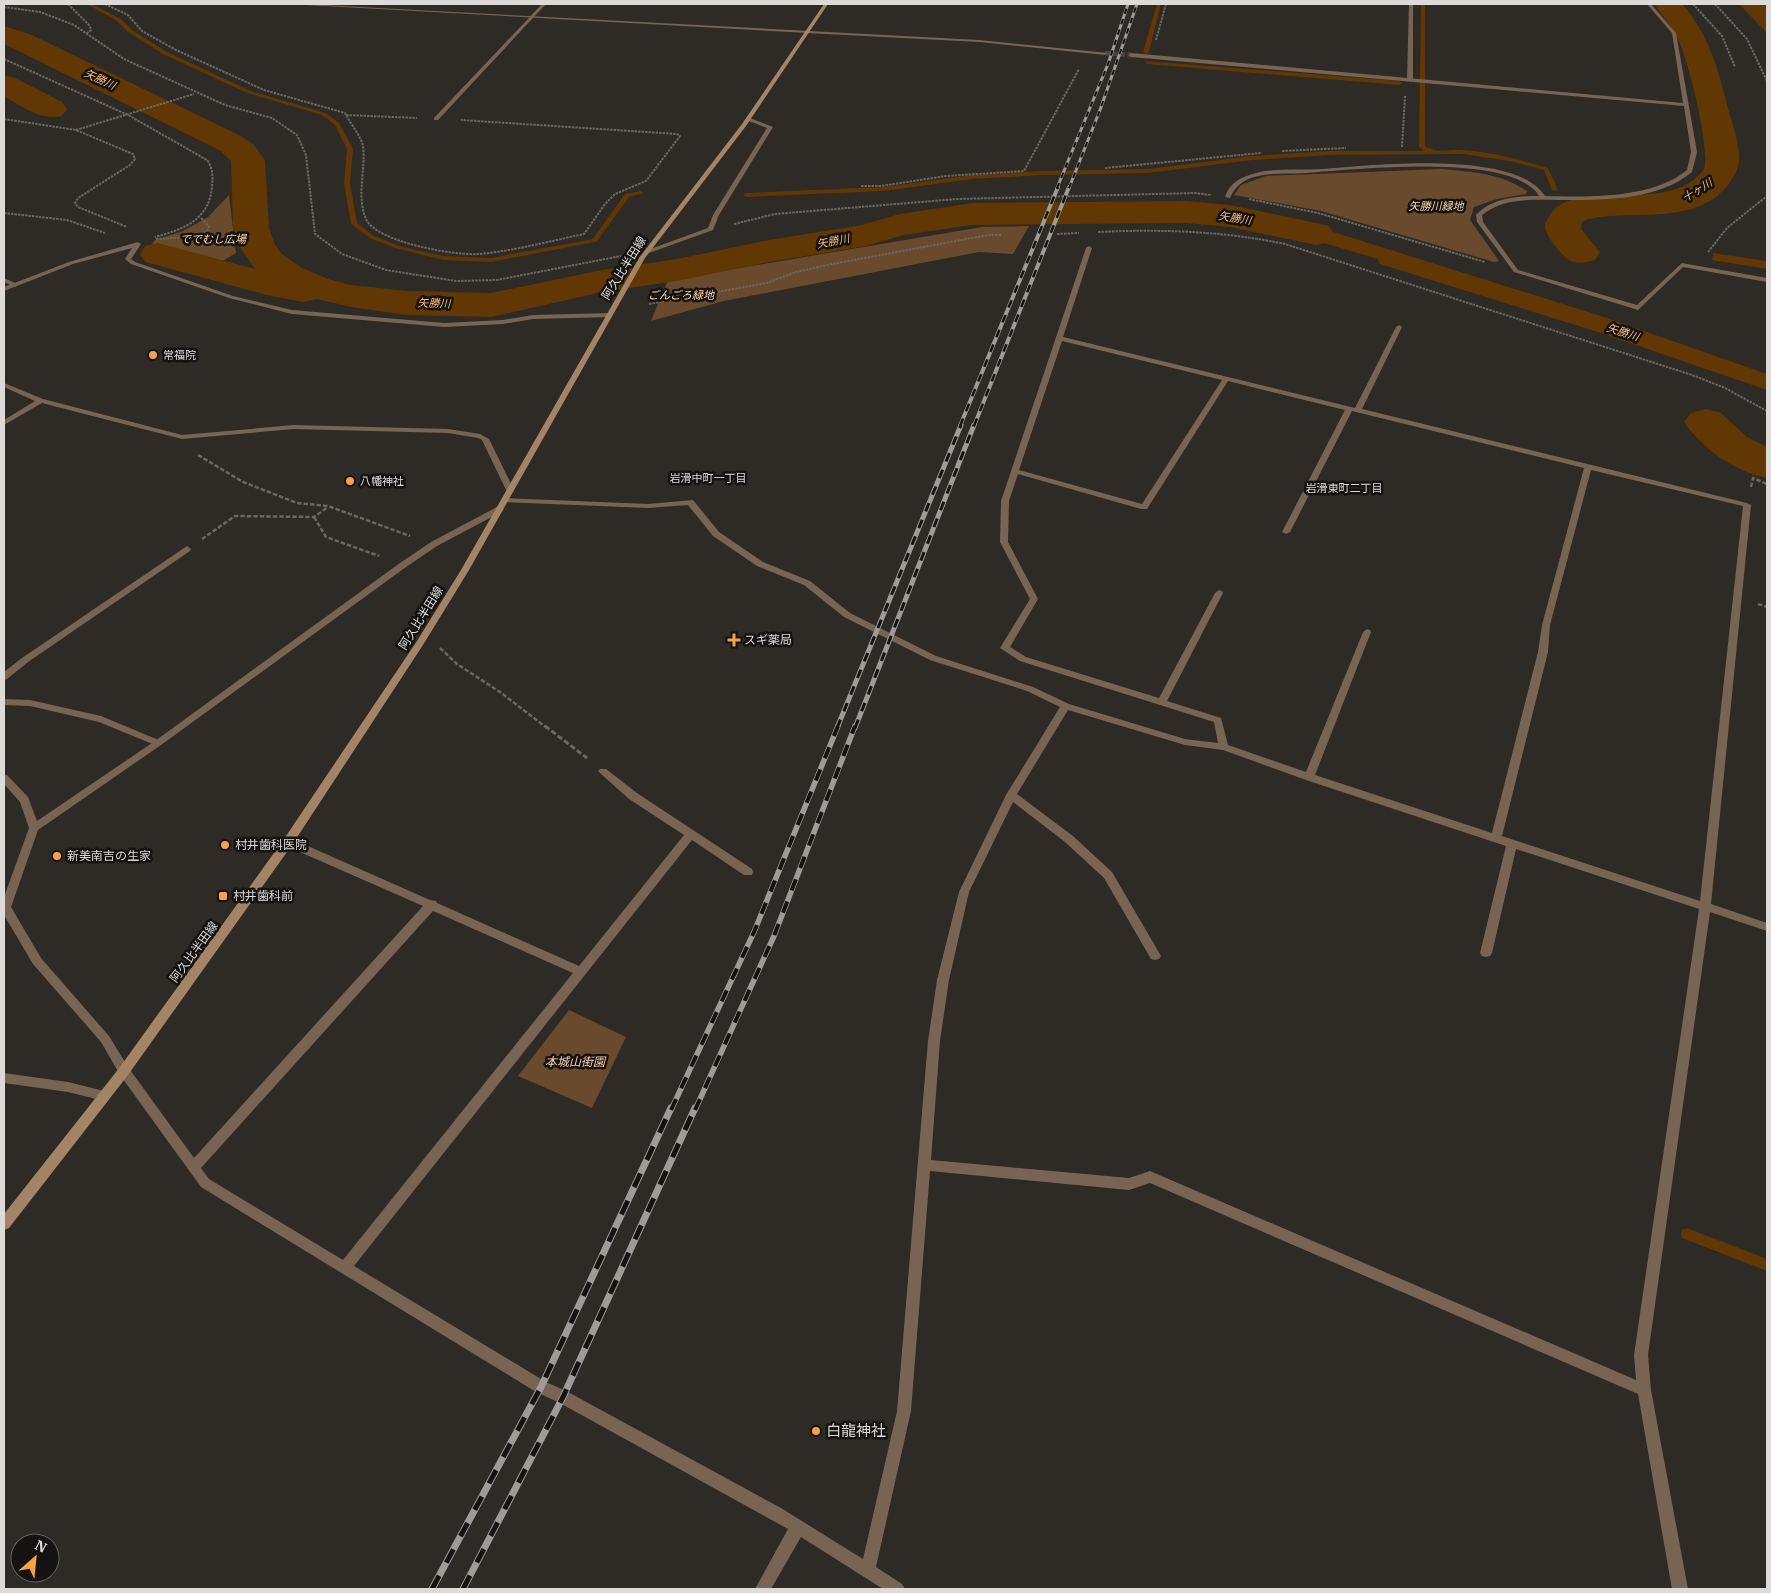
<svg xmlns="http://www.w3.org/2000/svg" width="1771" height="1593" font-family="'IBM Plex Serif','Noto Sans JP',serif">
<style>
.green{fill:#694a2d}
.water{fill:#613703}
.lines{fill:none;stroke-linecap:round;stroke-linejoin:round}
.stream{fill:#613703;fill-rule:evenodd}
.river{fill:#613703;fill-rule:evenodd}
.minor-tunnel{stroke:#484441;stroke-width:5;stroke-dasharray:5 2.5;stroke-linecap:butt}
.path-far2{stroke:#6a6662;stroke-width:2;stroke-dasharray:2.5 1;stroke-linecap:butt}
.path-far1{stroke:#6a6662;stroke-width:2.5;stroke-dasharray:4.5 2;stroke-linecap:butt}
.path{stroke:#6a6662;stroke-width:3;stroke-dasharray:5.5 2.5;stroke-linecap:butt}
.service{fill:#786452;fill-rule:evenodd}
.minor{fill:#786452;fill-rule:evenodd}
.tertiary{fill:#786452;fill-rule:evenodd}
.secondary{fill:#a48467;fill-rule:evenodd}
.rail-far4-casing{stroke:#9e9b98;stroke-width:3}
.rail-far3-casing{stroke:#9e9b98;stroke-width:4}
.rail-far2-casing{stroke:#9e9b98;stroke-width:5}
.rail-far1-casing{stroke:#9e9b98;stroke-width:5.5}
.rail-casing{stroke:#9e9b98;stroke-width:7}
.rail-far4{stroke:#151311;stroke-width:2;stroke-dasharray:5.5;stroke-linecap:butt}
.rail-far3{stroke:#151311;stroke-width:2.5;stroke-dasharray:8;stroke-linecap:butt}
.rail-far2{stroke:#151311;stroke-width:3;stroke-dasharray:9;stroke-linecap:butt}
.rail-far1{stroke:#151311;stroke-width:4;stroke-dasharray:12;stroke-linecap:butt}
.rail{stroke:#151311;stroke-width:5;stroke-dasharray:15;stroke-linecap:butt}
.poi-dot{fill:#f7a148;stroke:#151311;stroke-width:2}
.labels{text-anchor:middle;stroke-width:5;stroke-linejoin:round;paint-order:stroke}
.far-water-label{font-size:11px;font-style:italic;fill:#feb978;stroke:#151311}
.far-park-label{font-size:11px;font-style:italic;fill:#fdd3ad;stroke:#151311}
.far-poi-label{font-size:11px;fill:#dddad7;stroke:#151311;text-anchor:start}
.far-neighbourhood-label{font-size:11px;fill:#dddad7;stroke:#151311}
.street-label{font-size:12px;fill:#dddad7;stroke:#151311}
.poi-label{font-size:12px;fill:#dddad7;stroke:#151311;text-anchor:start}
.park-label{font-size:12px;font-style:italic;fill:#fdd3ad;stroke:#151311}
.near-poi-label{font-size:15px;fill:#dddad7;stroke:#151311;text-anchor:start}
</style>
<rect width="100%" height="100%" fill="#2e2a26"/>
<path class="green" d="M1442 169C1473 172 1500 173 1527 191L1526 194 1497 199 1474 207 1470 220 1499 261 1494 262 1321 211 1234 195 1241 185 1266 176Z
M229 195 236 253 219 263 152 244 155 240 183 231 208 217Z
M1029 226 1013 254 979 252 724 301 651 321 668 280 982 227Z
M569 1010 626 1037 592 1108 518 1076Z"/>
<path class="water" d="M1739 4H1767V33Z
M1230 215 1308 224 1601 316 1767 374V390L1598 332 1380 264 1378 259Z
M1713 253 1767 261V269L1712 260Z"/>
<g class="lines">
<path class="stream" d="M87 4H92L121 19 132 30 167 52 251 91 326 113 339 123 353 149 350 183 357 223 374 236 399 246 443 256 491 258 593 239 625 194 641 191 644 193 629 197 597 241 595 242 491 262 443 260 395 248 370 238 351 224 344 183 347 149 335 125 322 115 247 93 163 54 128 32 117 21Z
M1157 4H1161L1149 52 1146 54 1143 52Z
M1421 4H1425V146C1436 154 1450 149 1463 150 1492 152 1520 160 1548 168L1558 190 1557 191 1552 190 1544 170 1510 161 1463 154 1331 155 1252 160 1148 173 1043 175 972 179 884 191 746 197 743 195 746 193 884 187 972 175 1043 171 1148 169 1252 156 1331 151H1424L1419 147Z
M1145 61 1399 81 1402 83 1399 85 1147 64Z
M4 83 49 106 53 104 56 106 51 109H47L4 87Z
M1687 1228 1767 1259V1271L1682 1238 1681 1234 1682 1230Z"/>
<path class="river" d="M1654 4H1682C1709 34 1718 69 1728 108 1732 124 1740 142 1739 160 1739 169 1734 176 1729 184 1695 227 1635 209 1589 219L1582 222 1581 229 1600 252 1595 260C1587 262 1577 265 1569 260 1561 255 1545 235 1545 226 1545 223 1548 218 1550 215 1573 176 1671 217 1704 169 1711 149 1688 60 1678 39 1672 26 1663 16 1654 4Z
M4 26 32 35 241 136 253 144 265 160 269 228 275 245 282 254 302 268 328 279 351 285 407 291 491 293 602 270 677 259 769 240 862 225 900 214 972 203 1186 201 1230 205 1316 223 1329 226 1334 234 1329 242 1316 245 1230 227 1186 223 972 225 904 235 866 246 769 262 677 281 602 292 491 317 407 315 351 307 317 299 303 302 267 295 145 262 140 254 145 246 158 243 255 269 239 246 233 228 231 161 219 150 4 44Z
M4 75 15 78 62 102 67 109 62 116C40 121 22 106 4 96Z
M1706 409 1721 413 1747 437 1767 447V478C1734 471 1704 450 1684 422L1691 413Z"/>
<path class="minor-tunnel" d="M1105 53 1131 55"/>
<path class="path-far2" d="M68 4 90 26 91 30 86 34
M105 4 128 15 142 31 176 50 264 90 345 113C350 123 361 136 363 146 366 169 356 196 366 219 376 242 455 256 479 254 514 251 550 241 584 234L605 204 615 194 646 181 680 136 677 134 461 120
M1693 4 1722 36 1735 67
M1715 4 1747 39 1767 81
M4 7 40 12 74 25 124 59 225 105 272 118 297 135 306 155 315 234 342 254 386 270 456 281 497 280 621 256
M1156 40 1166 4
M4 59 128 115 207 160C213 168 213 177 212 187 209 220 184 229 155 237
M346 115 417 118
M4 119 76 130 133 154 135 159 130 165 78 198 75 203 78 207 127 227
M76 130 194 94
M1402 147 1405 96
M1282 151 1346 148
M1105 168 1261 153
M861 186H881L946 176 1024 171 1079 69
M1249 199 1318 213 1485 262
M4 213 67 220 105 233
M734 224 775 214 957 199 1195 193 1211 195
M1098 232C1161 229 1223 231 1285 244L1692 375 1725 388 1767 411
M1057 234 1079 233
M156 239 190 237 207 232 209 227 201 218
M1708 252 1727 228 1767 196
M649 304 767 283 796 272 827 265 988 235H1001"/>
<path class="path-far1" d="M198 455 243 482 297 503 328 506 410 536
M1751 487 1753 478 1767 484
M314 517 326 537 379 556
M202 539 235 516 314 517 328 507
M1758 604 1767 607
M440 648 457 664 500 692 547 728"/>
<path class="path" d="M545 726 587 758"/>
<path class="service" d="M4 278 17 284 18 285 15 287 4 282Z
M187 546 191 549 190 551 28 662 7 679 4 680V672L22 658Z
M4 699 30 700 101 716 161 741 163 743 158 746 155 745 99 722 30 706 4 705Z"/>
<path class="minor" d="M542 4H546L438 120H434V118Z
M1647 4H1651L1676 33 1697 152 1692 172C1657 201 1602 200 1559 200 1532 200 1504 197 1482 215L1483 222 1518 270 1637 305 1682 263 1767 278V282L1683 267 1638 310 1514 272 1477 222 1476 215C1492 198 1516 196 1539 196 1513 153 1364 169 1318 172 1303 174 1288 173 1273 174 1253 176 1239 179 1230 198L1225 197C1231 179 1247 175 1265 171 1284 169 1303 170 1322 169 1371 165 1516 149 1545 196 1589 197 1652 199 1687 170L1691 152 1684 106 1131 57 1128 55 1131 53 1683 103 1672 33Z
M809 31 979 40 1108 53 1105 55 979 42 807 33Z
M746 118H750L773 127 719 215 713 230 649 253H645V251L708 228 713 215 767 128 746 120Z
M138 242 141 244 131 259 135 262 233 296 292 310 444 323 503 320 533 315 610 313 613 315 610 317 533 319 503 324 444 327 292 314 229 298 131 264 125 259 132 248 73 264 4 291V287L69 262Z
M1089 246 1092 248 1063 337 1355 408 1396 327 1399 325 1402 327 1362 409 1747 503 1751 505 1711 904 1767 923V931L1710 912 1648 1355 1651 1390 1688 1589H1672L1638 1394 1150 1183 1129 1190 930 1171 911 1411 876 1567 902 1584 905 1589H883L801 1537 771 1589H755L788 1529 558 1402 536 1392 201 1187 120 1075 101 1042 33 964 4 915V897L29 828 20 802 4 784V775H7L28 797 37 821 155 741 400 563 431 542 497 507H503V511L437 546 406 567 161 745 38 830 11 907 41 958 109 1036 128 1067 194 1158 423 906 284 845 283 842 284 839H292L430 900 436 901 437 903 579 966 684 835 629 799 600 773 598 771 600 769H606L637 793 752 869 753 872 752 875H744L692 840 354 1266 546 1382 568 1392 781 1508 863 1559 897 1411 928 1041 937 980 959 892 1006 795 1060 707 1027 691 930 660 844 617 804 585 757 566 713 536 688 505 648 508 505 502 501 500 505 498 648 504 693 500 719 532 763 562 810 581 850 613 936 656 1033 687 1069 704 1185 739 1218 743 1214 722 1020 661 1000 648 1030 599 1000 542 1001 501 1086 248ZM1062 341 1222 380 1142 504 1019 470ZM1228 381 1345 410 1282 532 1286 534 1290 532 1352 411 1584 468 1542 625 1538 652 1492 833 1315 775 1371 632 1370 630 1367 629 1363 632 1306 772 1228 745 1221 718 1167 701 1223 593 1222 591 1219 590 1215 593 1159 698 1026 657 1010 647 1038 599 1008 542 1009 501 1018 474 1141 509H1147ZM1591 470 1743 506 1700 901 1502 836 1548 652 1550 625ZM1068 710 1185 745 1223 750 1306 780 1506 846 1480 953 1482 956 1486 957 1490 956 1492 953 1516 849 1699 909 1634 1355 1636 1380 1150 1171 1129 1178 931 1160 940 1041 949 980 969 892 1013 802 1065 842 1104 878 1151 959 1155 960 1159 959 1161 956 1112 872 1073 836 1017 794ZM433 911 573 973 343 1260 209 1179 201 1168Z
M4 383 43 399 182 435 294 425 448 429 480 434 489 439 514 490 513 492H507L482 440 478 438 448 433 294 429 182 439 42 403 4 425V420L35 401 4 387Z
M4 1073 68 1082 108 1092 110 1096 108 1100 104 1101 68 1092 4 1083Z"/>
<path class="tertiary" d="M304 4 809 31 811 32 809 33 306 5Z
M1409 4H1413V80L1410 82 1407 80Z"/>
<path class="secondary" d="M824 4H828L746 126 645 258 469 570 423 645 292 845 128 1075 9 1228 4 1230V1214L120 1067 284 839 417 641 461 570 639 258 742 124Z"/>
<defs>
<path id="rail-far4" d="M1057 188 1108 64 1128 4
M1069 188 1100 110 1137 4"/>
<path id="rail-far3" d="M960 426 1058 187
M974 426 1069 187"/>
<path id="rail-far2" d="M837 728 961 425
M855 728 974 425"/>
<path id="rail-far1" d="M671 1110 754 932 838 726
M695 1110 774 936 855 726"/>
<path id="rail" d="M432 1589 541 1387 671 1108
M463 1589 563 1397 695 1108"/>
</defs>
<use href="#rail-far4" class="rail-far4-casing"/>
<use href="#rail-far3" class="rail-far3-casing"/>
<use href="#rail-far2" class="rail-far2-casing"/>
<use href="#rail-far1" class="rail-far1-casing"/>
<use href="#rail" class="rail-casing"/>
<use href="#rail-far4" class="rail-far4"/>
<use href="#rail-far3" class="rail-far3"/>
<use href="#rail-far2" class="rail-far2"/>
<use href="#rail-far1" class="rail-far1"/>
<use href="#rail" class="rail"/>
</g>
<g class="poi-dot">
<circle cx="153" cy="355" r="5"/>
<circle cx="350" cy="481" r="5"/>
<path d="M731.5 632.5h5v5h5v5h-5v5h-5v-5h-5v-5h5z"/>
<circle cx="225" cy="845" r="5"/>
<circle cx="57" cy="856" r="5"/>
<rect x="218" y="891" width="10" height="10" rx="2.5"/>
<circle cx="816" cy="1431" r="5"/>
</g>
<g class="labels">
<g class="far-water-label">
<text transform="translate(100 79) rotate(25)" y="4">矢勝川</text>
<text transform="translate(1697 190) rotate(-32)" y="4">十ヶ川</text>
<text transform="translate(1235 218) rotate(9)" y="4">矢勝川</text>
<text transform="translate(833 241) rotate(-11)" y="4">矢勝川</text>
<text transform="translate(434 303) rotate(2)" y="4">矢勝川</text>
<text transform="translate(1623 332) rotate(18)" y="4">矢勝川</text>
</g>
<g class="far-park-label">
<text x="1436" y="210">矢勝川緑地</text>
<text x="213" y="243">ででむし広場</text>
<text x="681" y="299">ごんごろ緑地</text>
</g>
<g class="far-poi-label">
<text x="163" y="359">常福院</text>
<text x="360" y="485">八幡神社</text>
</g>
<g class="far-neighbourhood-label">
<text x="708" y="482">岩滑中町一丁目</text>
<text x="1344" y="492">岩滑東町二丁目</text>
</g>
<g class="street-label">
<text transform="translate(624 268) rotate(-58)" y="4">阿久比半田線</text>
<text transform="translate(421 618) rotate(-58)" y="4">阿久比半田線</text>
<text transform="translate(194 952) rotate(-54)" y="4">阿久比半田線</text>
</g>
<g class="poi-label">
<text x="744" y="644">スギ薬局</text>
<text x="235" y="849">村井歯科医院</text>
<text x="67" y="860">新美南吉の生家</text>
<text x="233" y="900">村井歯科前</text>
</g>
<g class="park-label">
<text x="575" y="1066">本城山街園</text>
</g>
<g class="near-poi-label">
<text x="826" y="1436">白龍神社</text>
</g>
</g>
<rect width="1771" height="1593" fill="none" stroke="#dddad7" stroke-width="10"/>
<g transform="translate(35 1558) rotate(27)"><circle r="24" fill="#151311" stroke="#656360"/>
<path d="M0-4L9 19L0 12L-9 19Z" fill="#f7a148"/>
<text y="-8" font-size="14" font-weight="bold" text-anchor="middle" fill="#dddad7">N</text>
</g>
</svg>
